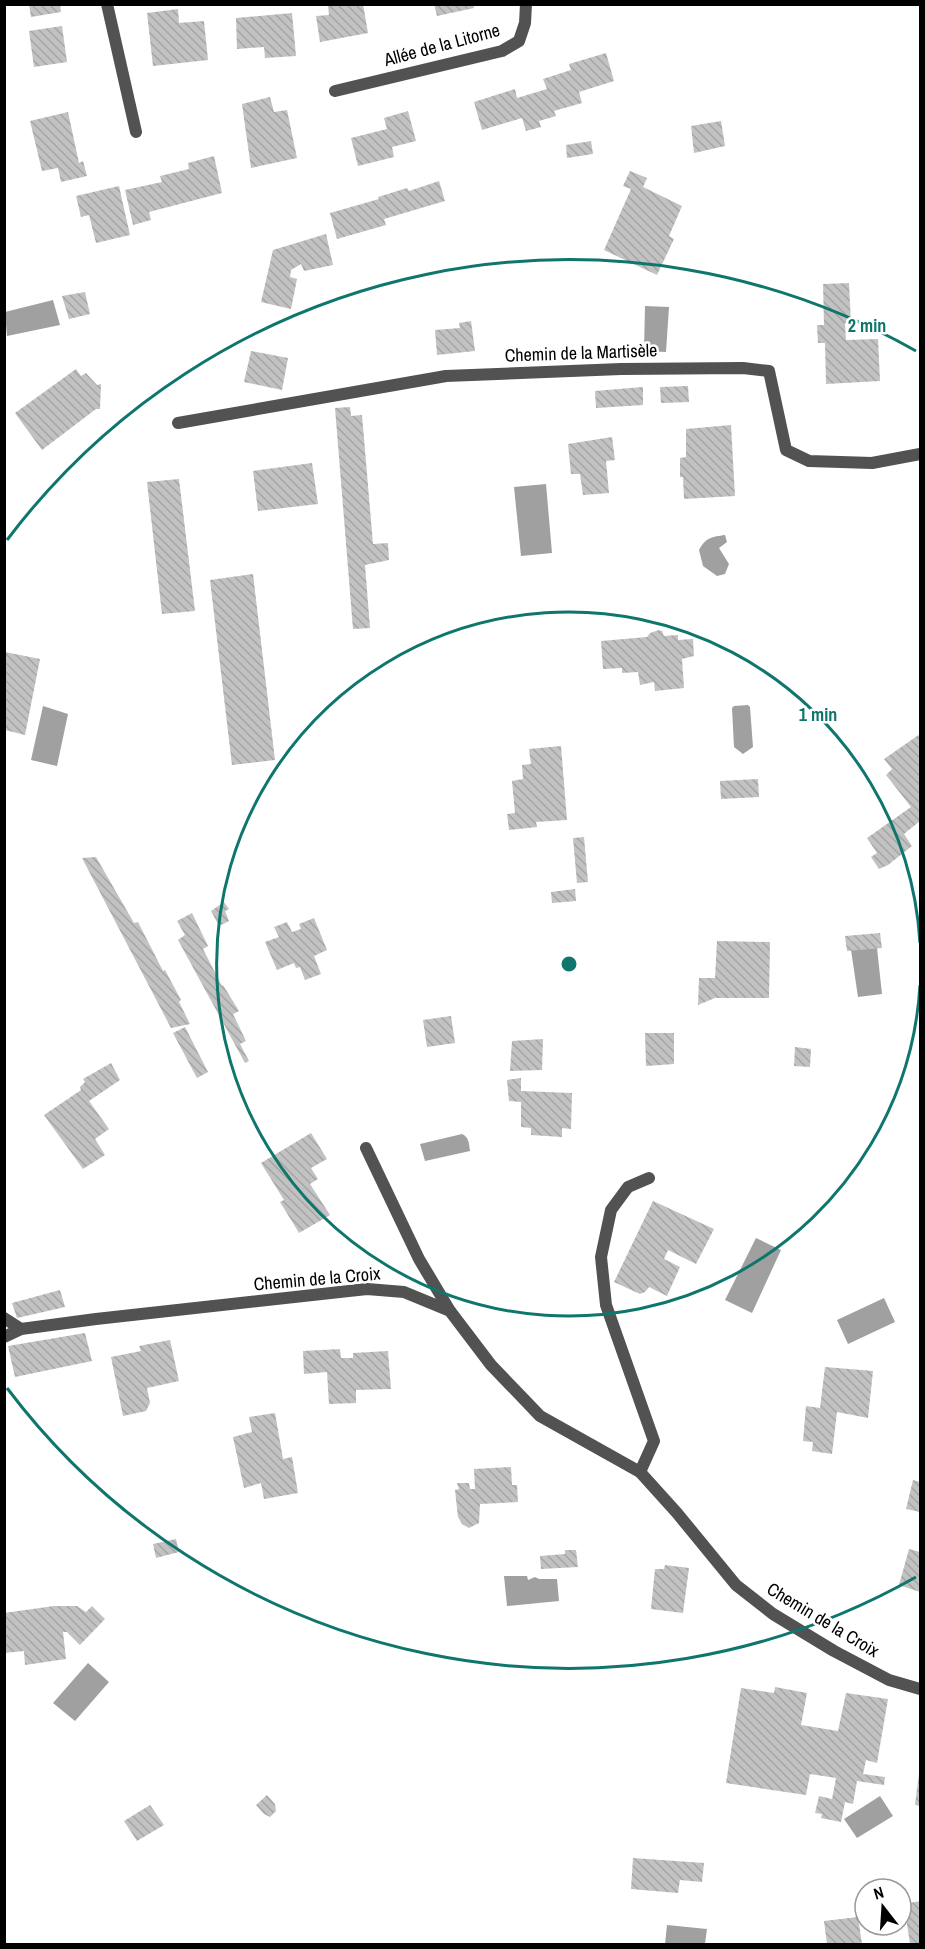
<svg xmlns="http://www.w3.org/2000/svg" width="925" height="1949" font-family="'Archivo Narrow',sans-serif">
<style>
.water{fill:#a0a0a0}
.building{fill:url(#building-back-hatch)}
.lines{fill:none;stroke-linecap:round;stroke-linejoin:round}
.service{stroke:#525252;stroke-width:12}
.minor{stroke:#525252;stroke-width:12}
.ring{fill:none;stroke:#0f766e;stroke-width:3}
.labels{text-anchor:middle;stroke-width:5;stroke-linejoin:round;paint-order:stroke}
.street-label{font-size:18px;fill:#000;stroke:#fff}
.centre{fill:#0f766e;stroke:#fff;stroke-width:3}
.ring-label{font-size:18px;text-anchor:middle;font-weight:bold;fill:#0f766e;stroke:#fff;stroke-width:5;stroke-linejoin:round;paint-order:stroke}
</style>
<defs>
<pattern id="building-back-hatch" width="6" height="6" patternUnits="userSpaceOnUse" patternTransform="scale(1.5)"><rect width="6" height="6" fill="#c2c2c2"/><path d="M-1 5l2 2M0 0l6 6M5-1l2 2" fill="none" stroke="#a5a5a5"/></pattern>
</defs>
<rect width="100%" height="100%" fill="#fff"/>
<path class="water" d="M53 300 60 325 7 336 5 312Z
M645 306 669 307 666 352 644 351Z
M546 484 552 553 521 556 514 487Z
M725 535 727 542 719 548 729 564 725 574 717 576 703 566 699 550C706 537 712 537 725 535Z
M748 705 750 707 753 747 743 754 734 747 732 708 734 706Z
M43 706 68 714 57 766 31 760Z
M877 948 882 994 858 997 851 950Z
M462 1134C469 1137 469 1144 470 1151L425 1161 420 1144Z
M756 1238 781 1250 752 1313 725 1300Z
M884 1298 895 1322 848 1344 837 1320Z
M504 1576H527L528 1580 535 1577 539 1579H557L559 1601 507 1606Z
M88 1663 109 1682 75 1721 53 1703Z
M880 1796 893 1816 857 1838 844 1819Z
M667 1925 707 1929 705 1944H665Z"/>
<path class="building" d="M29 4H60L61 12 31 17Z
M336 4H363L368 33 320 42 316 16 329 15 328 6Z
M434 4H473L474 8 437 16Z
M178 9 179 23 204 21 208 60 153 66 147 13Z
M292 13 296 56 265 58 264 47 237 49 236 18Z
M62 26 67 62 34 67 29 31Z
M606 53 614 81 579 92 582 103 554 111 556 116 539 121 541 127 526 131 522 118 482 130 474 102 515 89 517 98 547 89 543 79 571 70 569 64Z
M270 97 274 112 287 110 297 158 251 168 242 104Z
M408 111 416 141 392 147 394 157 358 166 351 138 387 129 384 118Z
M68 112 79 163 83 161 87 176 61 182 58 168 42 171 30 121Z
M721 121 725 146 694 153 691 126Z
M591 141 593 154 567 158 566 145Z
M214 156 222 193 149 212 151 220 133 225 125 190 162 182 160 176 189 169 188 163Z
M630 171 647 178 643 187 682 206 669 236 674 239 657 275 604 250 631 189 623 186Z
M439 181 445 201 384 219 386 225 337 239 330 213 379 199 378 197 407 188 409 191Z
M119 186 130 235 96 243 89 215 81 217 76 196Z
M326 234 333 265 304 271 301 264 291 270 290 277 297 279 291 309 261 302 273 250Z
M849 283 851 323H845L846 340 878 339 880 381 826 384 825 343H818L817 325H824L823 284Z
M85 292 90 314 69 319 62 296Z
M471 321 475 351 437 355 435 330 460 328 459 323Z
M251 351 288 358 282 390 244 382Z
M76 369 81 376 86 373 97 385 101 384 100 409H96L42 450 15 413Z
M688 386 689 402 661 403 660 387Z
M643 387V405L596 408 595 391Z
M350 407 351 416 362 415 373 544 388 543 389 560 365 565 370 628 353 629 335 408Z
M731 425 735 496 684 499 683 477H680V458L686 457V429Z
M612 437 615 460 606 461 609 493 583 495 580 474H571L568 444Z
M312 463 318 504 258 511 253 471Z
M179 479 195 611 162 614 147 482Z
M253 574 275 760 232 765 210 580Z
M659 630 662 631 664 636 678 635V640L693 639 694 656 682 659 684 688 655 691 654 682 640 685 638 672 622 673V668L603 669 601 641 647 637 650 633Z
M5 652 40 659 25 735 5 730Z
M920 734V821L904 834 912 846 888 865 879 869 871 857 877 853 867 838 911 807 886 775 892 769 884 759Z
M561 746 567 820 536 822 537 827 509 830 507 814 515 813 512 781 523 779 522 765 531 764 529 749Z
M758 779 759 797 721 799 720 781Z
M584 837 588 882 577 883 573 838Z
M96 857 134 923 138 922 163 971 165 970 181 1000 179 1002 190 1024 171 1028 82 858Z
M575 889 576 901 552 903 551 892Z
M224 902 229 909 225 911 229 921 219 926 211 911Z
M192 913 208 946 203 949 222 986 223 985 239 1011 233 1014 246 1041 240 1044 249 1061 245 1063 178 940 185 935 177 921Z
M314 918 327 950 314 956 321 974 305 980 300 967 296 968 294 963 277 970 265 942 279 937 274 927 287 922 292 932 301 929 299 924Z
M880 933 882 948 847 951 845 936Z
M717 941 770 942 769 998H715L698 1005 699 978H715Z
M451 1016 455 1043 427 1047 423 1020Z
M185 1027 208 1072 197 1078 173 1033Z
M645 1033H674V1064L646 1066Z
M543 1039 542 1070 510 1071 512 1041Z
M795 1047 811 1049 810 1067 794 1066Z
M111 1063 120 1080 89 1101 109 1129 95 1139 105 1155 83 1169 44 1115 81 1090 80 1087 85 1082 83 1079Z
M521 1078V1091L572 1093 571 1129 562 1128V1137L531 1135V1128L521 1127V1102L509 1101 507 1080Z
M311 1133 327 1159 311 1168 318 1179 310 1184 330 1215 299 1233 280 1202 284 1200 261 1163Z
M653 1201 714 1229 696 1264 668 1250 664 1259 680 1267 667 1296 649 1287 645 1292 640 1294 614 1282Z
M60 1290 65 1307 17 1318 12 1303Z
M85 1333 92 1361 15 1377 8 1346Z
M170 1340 179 1381 147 1388 150 1403 146 1411 123 1416 111 1357 141 1351 139 1346Z
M340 1349 341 1358H353V1353L388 1351 391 1389 356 1390V1403L329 1404 327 1372 304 1374 303 1351Z
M825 1367 873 1371 868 1418 837 1412 832 1454 812 1451 813 1442 803 1441 806 1406 820 1408Z
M275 1413 283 1459 292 1457 298 1493 264 1499 261 1483 244 1488 233 1437 252 1432 249 1417Z
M511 1467 512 1485H517L518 1502 480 1504 479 1523 469 1528 462 1524 458 1517 455 1490 459 1489 457 1483H469L470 1489H475L474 1469Z
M913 1480 920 1482V1512L906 1509Z
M176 1539 179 1552 156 1558 153 1544Z
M909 1549 920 1552V1592L899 1585Z
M565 1550H576L578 1567 541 1569 540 1556 565 1554Z
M665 1565 689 1568 683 1613 651 1609 655 1569H664Z
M54 1606H77L86 1612 92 1606 105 1619 80 1645 67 1632H63L66 1659 25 1665 24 1651 4 1653V1613Z
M775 1687 807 1693 801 1725 838 1731 846 1693 888 1699 877 1763 866 1760 863 1774 885 1777 884 1785 857 1781 853 1804 845 1802 841 1822 821 1818 822 1814 815 1813 819 1796 832 1799 836 1778 810 1774 806 1795 726 1783 741 1688 774 1693Z
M919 1773H920V1806L915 1805Z
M267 1795 275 1804 276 1811 270 1817 264 1814 256 1805Z
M150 1805 164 1825 137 1841 124 1821Z
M633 1858 704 1863 702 1882 680 1880 678 1893 631 1889Z
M920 1901V1944H910L904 1904Z
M858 1917 862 1944H827L824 1921Z"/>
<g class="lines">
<path class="service" d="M366 1148 419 1259 450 1311
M4 1318 21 1329
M640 1472 654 1441 606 1305 601 1257 611 1210 628 1187 649 1178"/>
<path class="minor" d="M107 4 136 132
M335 91 502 51 519 41 525 23 526 4
M178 423 446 376 621 369 743 368 769 371 786 450 809 461 872 463 920 454
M4 1337 21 1329 96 1319 367 1289 404 1292 450 1311 491 1365 540 1416 640 1472 677 1513 736 1585 773 1614 834 1651 889 1680 920 1689"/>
</g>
<g class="ring">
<path d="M920 985A352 352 0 1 1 920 943"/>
<path d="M916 1577A704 704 0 0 1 7 1388M7 540A704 704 0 0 1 916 351"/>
</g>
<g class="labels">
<g class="street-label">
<text transform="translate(442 45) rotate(-15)" y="6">Allée de la Litorne</text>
<text transform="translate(581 353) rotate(-2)" y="6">Chemin de la Martisèle</text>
<text transform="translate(317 1279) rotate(-5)" y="6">Chemin de la Croix</text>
<text transform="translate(823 1620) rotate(31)" y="6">Chemin de la Croix</text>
</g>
</g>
<circle cx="569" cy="964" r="9" class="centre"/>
<g class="ring-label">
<text x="867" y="332">2 min</text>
<text x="818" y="721">1 min</text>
</g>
<rect width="925" height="1949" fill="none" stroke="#000000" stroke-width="12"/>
<g transform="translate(883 1907) rotate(343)"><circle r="28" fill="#ffffff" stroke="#999999" stroke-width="1.5"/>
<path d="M0-4.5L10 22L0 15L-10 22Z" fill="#000000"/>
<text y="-9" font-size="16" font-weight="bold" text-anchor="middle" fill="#000000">N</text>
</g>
</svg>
